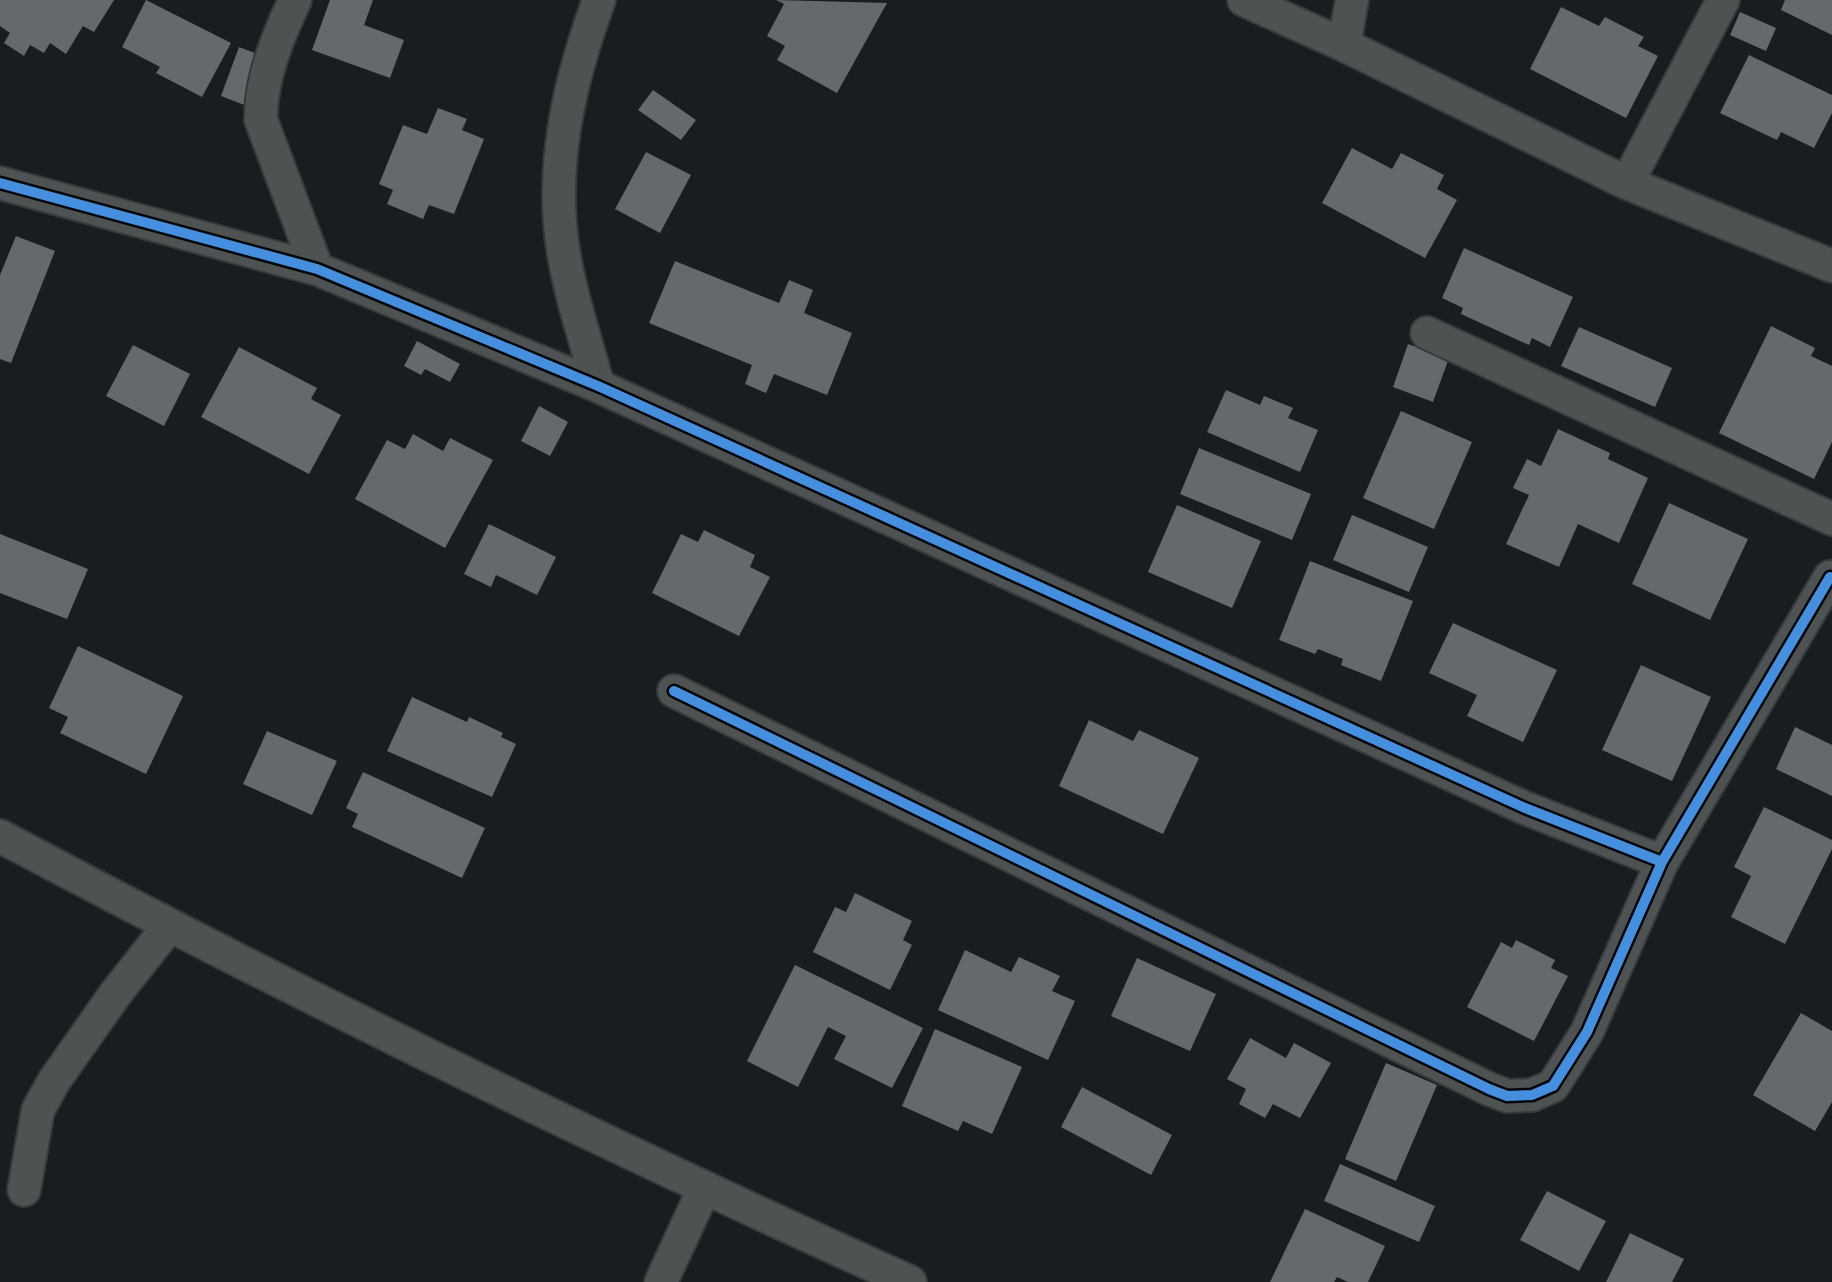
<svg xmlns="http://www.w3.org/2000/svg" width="1832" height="1282" font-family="'Roboto Serif',serif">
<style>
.building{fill:#64696b}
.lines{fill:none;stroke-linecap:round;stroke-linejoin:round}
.minor-casing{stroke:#363a3c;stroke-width:36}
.minor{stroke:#4e5253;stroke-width:32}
.cycleway-casing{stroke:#05080a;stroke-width:15}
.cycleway{stroke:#468fdf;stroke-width:10}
</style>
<rect width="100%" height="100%" fill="#181e20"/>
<path class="building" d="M0 0H114L94 32 83 26 66 54 50 43 44 53 30 45 24 56 4 43 10 33 0 26Z
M146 0 231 43 202 97 156 73 160 67 122 47Z
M330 0H373L364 25 404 40 390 78 312 50Z
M776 0 887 3 837 93 777 60 785 46 767 36 784 4Z
M1785 0H1832V35L1781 10Z
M1561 7 1599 26 1605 17 1644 37 1638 46 1658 56 1626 118 1530 69Z
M1740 12 1776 28 1766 51 1730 35Z
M239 47 265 57 247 106 221 96Z
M1749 55 1832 95V113L1814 148 1781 132 1777 140 1720 113Z
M653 90 696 120 681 140 638 110Z
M438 108 467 119 462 130 484 139 454 214 429 205 423 219 387 204 393 190 379 184 403 125 427 134Z
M1352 148 1392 169 1401 153 1444 175 1437 189 1457 200 1425 258 1322 203Z
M646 152 691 175 660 233 615 209Z
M16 236 55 251 11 363 0 359V275Z
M1464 248 1573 297 1550 347 1532 338 1529 345 1461 314 1463 308 1442 298Z
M675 261 779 303 789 280 813 290 804 313 852 333 827 395 774 374 766 393 745 384 752 365 649 323Z
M1771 326 1815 348 1811 356 1832 366V442L1814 479 1719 433Z
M1579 327 1672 368 1655 407 1561 366Z
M417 341 460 364 450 382 425 369 421 375 404 366Z
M1408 344 1449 358 1433 402 1393 387Z
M133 345 190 374 164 426 106 396Z
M239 347 317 388 311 399 341 415 309 474 201 417Z
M1226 390 1260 405 1264 396 1293 408 1288 418 1318 430 1300 472 1207 432Z
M539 406 568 422 550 456 521 441Z
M1401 411 1472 442 1434 529 1363 498Z
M1558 429 1610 453 1608 459 1648 478 1619 543 1578 524 1559 567 1506 544 1529 495 1513 488 1527 459 1541 466Z
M413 434 443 451 450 438 493 460 445 548 355 499 387 440 405 449Z
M1199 448 1311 494 1292 540 1180 494Z
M1669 503 1748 539 1710 620 1632 584Z
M1177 505 1261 541 1232 608 1148 572Z
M1352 515 1428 547 1409 592 1333 560Z
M489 524 556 557 537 595 496 575 491 587 464 574Z
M704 530 755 555 750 567 770 577 739 636 652 593 681 534 698 542Z
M0 534 88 569 67 619 0 593Z
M1310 561 1413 601 1381 681 1341 665 1343 659 1318 649 1315 654 1279 640Z
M1453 623 1557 670 1523 742 1467 716 1477 695 1429 673Z
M78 646 183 696 146 774 60 733 68 717 49 708Z
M1641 665 1711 697 1672 781 1602 750Z
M412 697 467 722 469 717 503 733 501 737 516 744 492 797 387 751Z
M1089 720 1133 741 1139 730 1199 758 1163 834 1059 786Z
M1795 727 1832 745V796L1776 769Z
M267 731 337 761 312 815 243 784Z
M363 772 485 828 462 878 352 827 358 814 346 808Z
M1764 807 1832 840V849L1785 944 1731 917 1751 876 1734 867Z
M855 893 912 921 903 940 912 945 890 990 813 952 835 907 846 912Z
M1516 940 1555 960 1551 968 1568 976 1534 1041 1467 1007 1501 942 1512 948Z
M965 950 1011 972 1019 957 1060 976 1052 991 1075 1001 1048 1060 938 1010Z
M1137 958 1216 994 1190 1051 1111 1016Z
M795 965 923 1028 892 1088 834 1059 846 1036 828 1027 798 1087 747 1061Z
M1801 1013 1832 1031V1102L1815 1131 1753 1095Z
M935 1029 1022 1067 992 1134 963 1121 958 1131 902 1106Z
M1250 1038 1286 1058 1294 1043 1331 1063 1300 1118 1273 1104 1265 1118 1239 1104 1246 1089 1227 1079Z
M1386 1063 1437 1085 1396 1181 1345 1159Z
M1082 1087 1172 1135 1151 1175 1061 1127Z
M1340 1164 1435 1206 1419 1242 1324 1201Z
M1547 1191 1606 1221 1579 1271 1520 1240Z
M1305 1209 1385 1246 1368 1282H1348L1337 1277 1334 1282H1270Z
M1630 1233 1684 1259 1672 1282H1606Z"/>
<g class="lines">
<defs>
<path id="minor" d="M295 0C278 36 260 80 261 120L317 269
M1244 0 1344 45 1627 183 1832 266
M1344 45 1352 0
M0 183 317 269 598 386 1525 808 1662 862
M1627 183 1723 0
M1427 333 1832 519
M598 386C584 333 564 278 560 223 554 146 573 72 599 0
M674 691 1489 1089 1507 1096 1532 1095 1553 1086 1587 1032 1662 862 1830 577
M0 836C298 995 602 1143 910 1282
M24 1190 38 1110 54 1081 116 993 169 926
M661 1282 704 1189"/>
</defs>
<use href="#minor" class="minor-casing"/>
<use href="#minor" class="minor"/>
<defs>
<path id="cycleway" d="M0 183 317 269 598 386 1525 808 1662 862
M674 691 1489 1089 1507 1096 1532 1095 1553 1086 1587 1032 1662 862 1830 577"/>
</defs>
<use href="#cycleway" class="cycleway-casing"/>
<use href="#cycleway" class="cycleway"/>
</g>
</svg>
